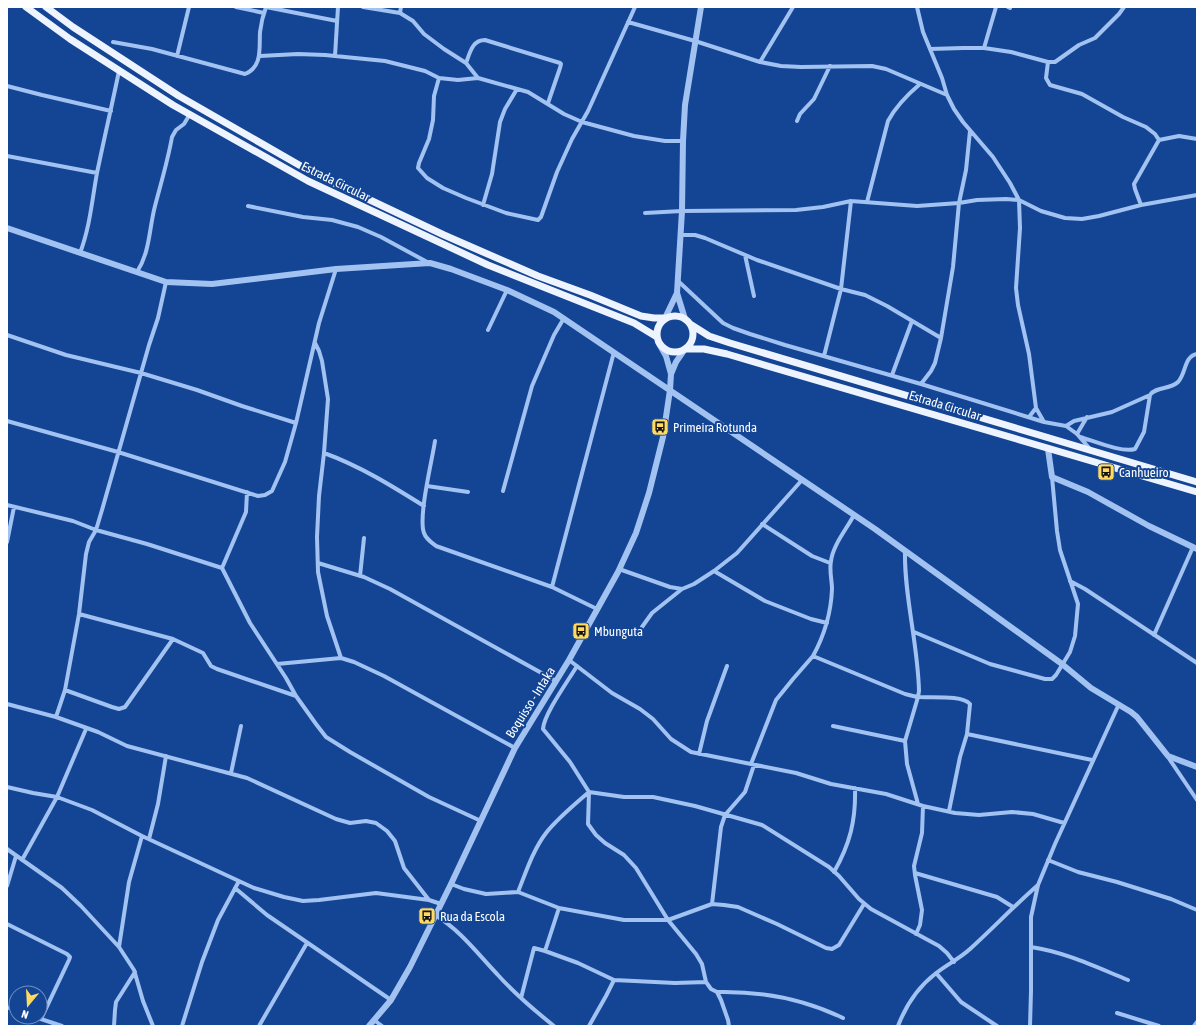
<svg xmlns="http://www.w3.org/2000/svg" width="1204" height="1033" font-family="'Asap Condensed',sans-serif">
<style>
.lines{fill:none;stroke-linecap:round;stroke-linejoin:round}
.minor{stroke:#a2c2f2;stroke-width:4}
.tertiary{stroke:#a2c2f2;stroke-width:6}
.primary{stroke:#edf3ff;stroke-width:7}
.labels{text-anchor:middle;stroke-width:4;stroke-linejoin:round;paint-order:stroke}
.street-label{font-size:13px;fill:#fff;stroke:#134594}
.poi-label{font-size:13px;fill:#fff;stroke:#134594;text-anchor:start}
</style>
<rect width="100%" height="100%" fill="#134594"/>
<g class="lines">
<path class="minor" d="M236 7 264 13
M266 7 337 21
M363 7 400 13 413 21 424 34 444 49 466 63 478 78
M917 7 923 32 930 49 942 78 947 95 954 109 963 122 993 157 1010 183 1019 200 1020 228 1016 288 1018 305 1029 354 1036 408 1044 422
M1008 7 1010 8
M400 13 401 7
M628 22 695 41 760 62 781 66 801 67 872 66 886 69 947 95
M113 42 152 49 245 74C263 67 259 47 260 32 261 24 263 15 266 7
M984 48 996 7
M930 49 963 48H984L1011 52 1048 62H1055L1079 45 1095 38 1119 14 1124 7
M177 56 189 7
M260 56 298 54 325 55 385 61 425 71 439 78 458 80 478 78 528 92 564 114 582 122 634 136 665 141H683
M335 56 338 7
M760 62 793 7
M1048 62 1046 78 1050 85 1082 94 1123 117 1146 127 1155 134 1159 140
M466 63C470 53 472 40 485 40L560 63 561 64 560 68 548 103
M439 78 434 96 433 120 429 139 419 163 418 168 427 178 443 188 466 198 506 213 538 220 541 217 557 172 572 139 588 111 635 7
M7 86 42 95 111 111
M797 121 800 114 814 99 830 66
M7 156 97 173
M867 202 888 121C896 106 907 95 920 84
M483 205 492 174 500 122 505 109 517 89
M1141 205 1135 189 1134 184 1159 140 1179 136 1197 139
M248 206 303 217 332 220 358 227 381 237 429 263
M645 213 682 211 796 210 823 207 851 201 917 206 959 203 977 200 1006 199 1019 200 1041 211 1065 218 1082 219 1099 216 1141 205 1197 195
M680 235H695L705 238 757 260 841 289 865 295 887 306 941 338
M80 253C90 227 92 200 97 173 104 139 112 105 119 71
M745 255 754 296
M137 272C150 252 149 229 155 206 161 183 168 160 172 137L176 130 184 124 190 114
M678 281 723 323 733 328 750 334 785 345 921 384 1044 422 1066 426 1077 434 1090 449
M488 330 507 290
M7 335 66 355 141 373 197 390 242 406 296 423
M315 343 319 351 322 361 328 399 324 453 319 496 317 537 318 572 327 616 341 658
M824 356 841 289 851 201
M892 375 912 321
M921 384 931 371 935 363 941 338 953 267 959 203 966 170 970 131
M1029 417 1036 408
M7 421 118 452 258 496 265 495 272 491 285 462 296 423 319 323 336 269
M1066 426 1074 421 1112 412 1150 395C1156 386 1170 390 1178 382 1186 374 1184 356 1197 354
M1077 434 1087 417
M1080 437C1094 441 1122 453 1135 449L1144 432 1150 395
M435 441C432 461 418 517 424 533 426 539 431 542 436 546L552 587 597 609
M324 453C360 466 392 486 424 506
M427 486 468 492
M503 491 532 386 554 335 564 318
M7 505 73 521 96 530 147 544 222 568 250 623 286 678 296 696 316 724 326 737 350 752 429 797 481 821
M762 524 812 556 830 563
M7 542 14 507
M905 551C904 596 918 644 919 691L918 697 905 741 907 764 918 804
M318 563 364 577 390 589 556 681
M222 568 246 512 247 492
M619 569 670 587 682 589 694 584 714 571 737 553 802 480
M714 571 765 601 811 619 827 623
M360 576 364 538
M1070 581 1085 589 1197 663
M552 587 614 352
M79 614 173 639 203 653 211 666 217 669 296 696
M642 627 652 613 682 589
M914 632 990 664 1045 679H1052L1056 675 1070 652 1075 636 1078 604 1060 550 1057 531 1052 477
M1154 635 1193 547
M813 656C824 636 831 613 832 589 832 580 829 570 831 561 833 545 846 530 854 515
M569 660 612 693 640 709 653 719 671 739 691 752 796 773 831 784 886 794 923 806 955 813 979 815 1012 812 1033 814 1064 823
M277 664 341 658 354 662 384 676 515 748
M577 666C568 681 544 714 543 729L570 762 589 792 588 824 596 835 605 843 624 855 636 868 668 920 696 954 702 964 706 982 711 989 717 992 721 1000 728 1020 729 1026
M65 690 112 707 119 709 125 707 173 639
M7 704 56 717 98 732 127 746 247 778 336 819 350 823 366 821 376 823 387 831 395 841 404 868 429 900
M56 717 65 690 79 614 86 554 89 542 96 530 102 510 149 345 158 318 166 282
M833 726 905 741
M967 734 1092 760
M699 754 707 721 727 666
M1168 757 1197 800
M751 764 776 700 793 679 813 656 905 694C910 695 915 697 920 697 932 698 962 695 970 704L967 734 960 757 949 811
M231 773 241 726
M7 787 33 793 57 797 92 810 142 836 254 888 284 897 303 901 319 900 376 893 429 900 441 904
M149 839 158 804 166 756
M7 849 62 888 81 906 119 947 134 970 143 1001 153 1026
M22 860 57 797 86 729
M1048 860 1078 872 1117 882 1171 899 1197 910
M834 872C850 844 856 820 855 788
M915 873 997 897 1013 907
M451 884 464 889 486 894 518 892 559 908 624 920H668L712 904 724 905 738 907 777 924 826 948 832 949 839 945 864 904
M7 886 16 856
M235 888 267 915 391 1000
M518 892C526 872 533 850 546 833 558 818 574 805 589 792L624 797H653L695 806 762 825 829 867 839 876 859 899 871 909 939 946 947 953 954 962
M712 904 721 827 725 815 745 792 754 765
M435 915C460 930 477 953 497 974 514 993 534 1010 554 1026
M7 924 67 954 70 957 69 960 41 1019
M916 934 920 925 922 910 915 875 914 866 922 833 923 806
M119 947 129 882 142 836
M1031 947C1065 952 1096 967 1128 980
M545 951 559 908
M936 973 961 1002 997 1026
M717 992C760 991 804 999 843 1018
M521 998 534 948 545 951 578 963 614 980 675 983 706 982
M7 1007 16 1011
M1117 1013 1159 1026
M35 1017 62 1026
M374 1020 382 1026
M114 1026 115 1010 116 1002 135 972
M182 1026 202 962 218 920 239 881
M259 1026 307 943
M589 1026 606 996 614 980
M898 1026C906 1005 917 988 935 974 946 965 959 959 970 949 993 928 1014 906 1038 885
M1030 1026 1031 991V917L1038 885 1055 844 1119 704
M1194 1026 1197 1022"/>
<path class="tertiary" d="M7 228 166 282 212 284 336 269 430 263 451 269 507 290 554 312 875 529 1062 664 1091 688 1131 712 1137 717 1168 756 1197 767
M665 318 677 293
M685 319 677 293 682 211 683 141 685 105 701 7
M671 374 676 362 685 349
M1048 449 1052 477 1088 492 1149 526 1197 549
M369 1026 391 1000 410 967 451 884 515 748 569 660 618 572 636 533 649 493 663 437 670 390 671 374 666 356 658 342"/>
<path class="primary" d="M26 7 70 39 173 105 308 181 488 265 634 323 657 337
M46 7 73 27 179 96 313 173 444 235 538 276 590 295 641 316 654 318H665
M657 334a18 18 0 1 1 36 0a18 18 0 1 1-36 0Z
M690 324 709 336 730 343 1197 482
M685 349H704L727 354 1197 492"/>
</g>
<defs>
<symbol id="bus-square" viewBox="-11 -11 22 22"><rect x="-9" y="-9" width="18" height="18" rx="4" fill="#ffda63" stroke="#134594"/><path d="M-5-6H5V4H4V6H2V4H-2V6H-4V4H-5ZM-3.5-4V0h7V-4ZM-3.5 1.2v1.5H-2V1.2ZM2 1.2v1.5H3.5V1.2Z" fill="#111"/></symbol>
</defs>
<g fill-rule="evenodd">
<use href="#bus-square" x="650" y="417" width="20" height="20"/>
<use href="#bus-square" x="1096" y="462" width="20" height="20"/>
<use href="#bus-square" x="571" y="621" width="20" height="20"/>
<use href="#bus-square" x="417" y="906" width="20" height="20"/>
</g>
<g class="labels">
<g class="street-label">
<text transform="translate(336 181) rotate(26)" y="5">Estrada Circular</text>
<text transform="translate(945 405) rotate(17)" y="5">Estrada Circular</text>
<text transform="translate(530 702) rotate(-58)" y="5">Boquisso - Intaka</text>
</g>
<g class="poi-label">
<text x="673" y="432">Primeira Rotunda</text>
<text x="1119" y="477">Canhueiro</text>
<text x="594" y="636">Mbunguta</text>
<text x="440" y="921">Rua da Escola</text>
</g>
</g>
<rect width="1204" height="1033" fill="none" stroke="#ffffff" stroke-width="16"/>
<g transform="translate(28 1005) rotate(198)"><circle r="19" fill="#134594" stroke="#718fbf"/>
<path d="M0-3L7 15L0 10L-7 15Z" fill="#ffda63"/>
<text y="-6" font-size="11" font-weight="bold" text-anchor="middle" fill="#ffffff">N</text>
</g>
</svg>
